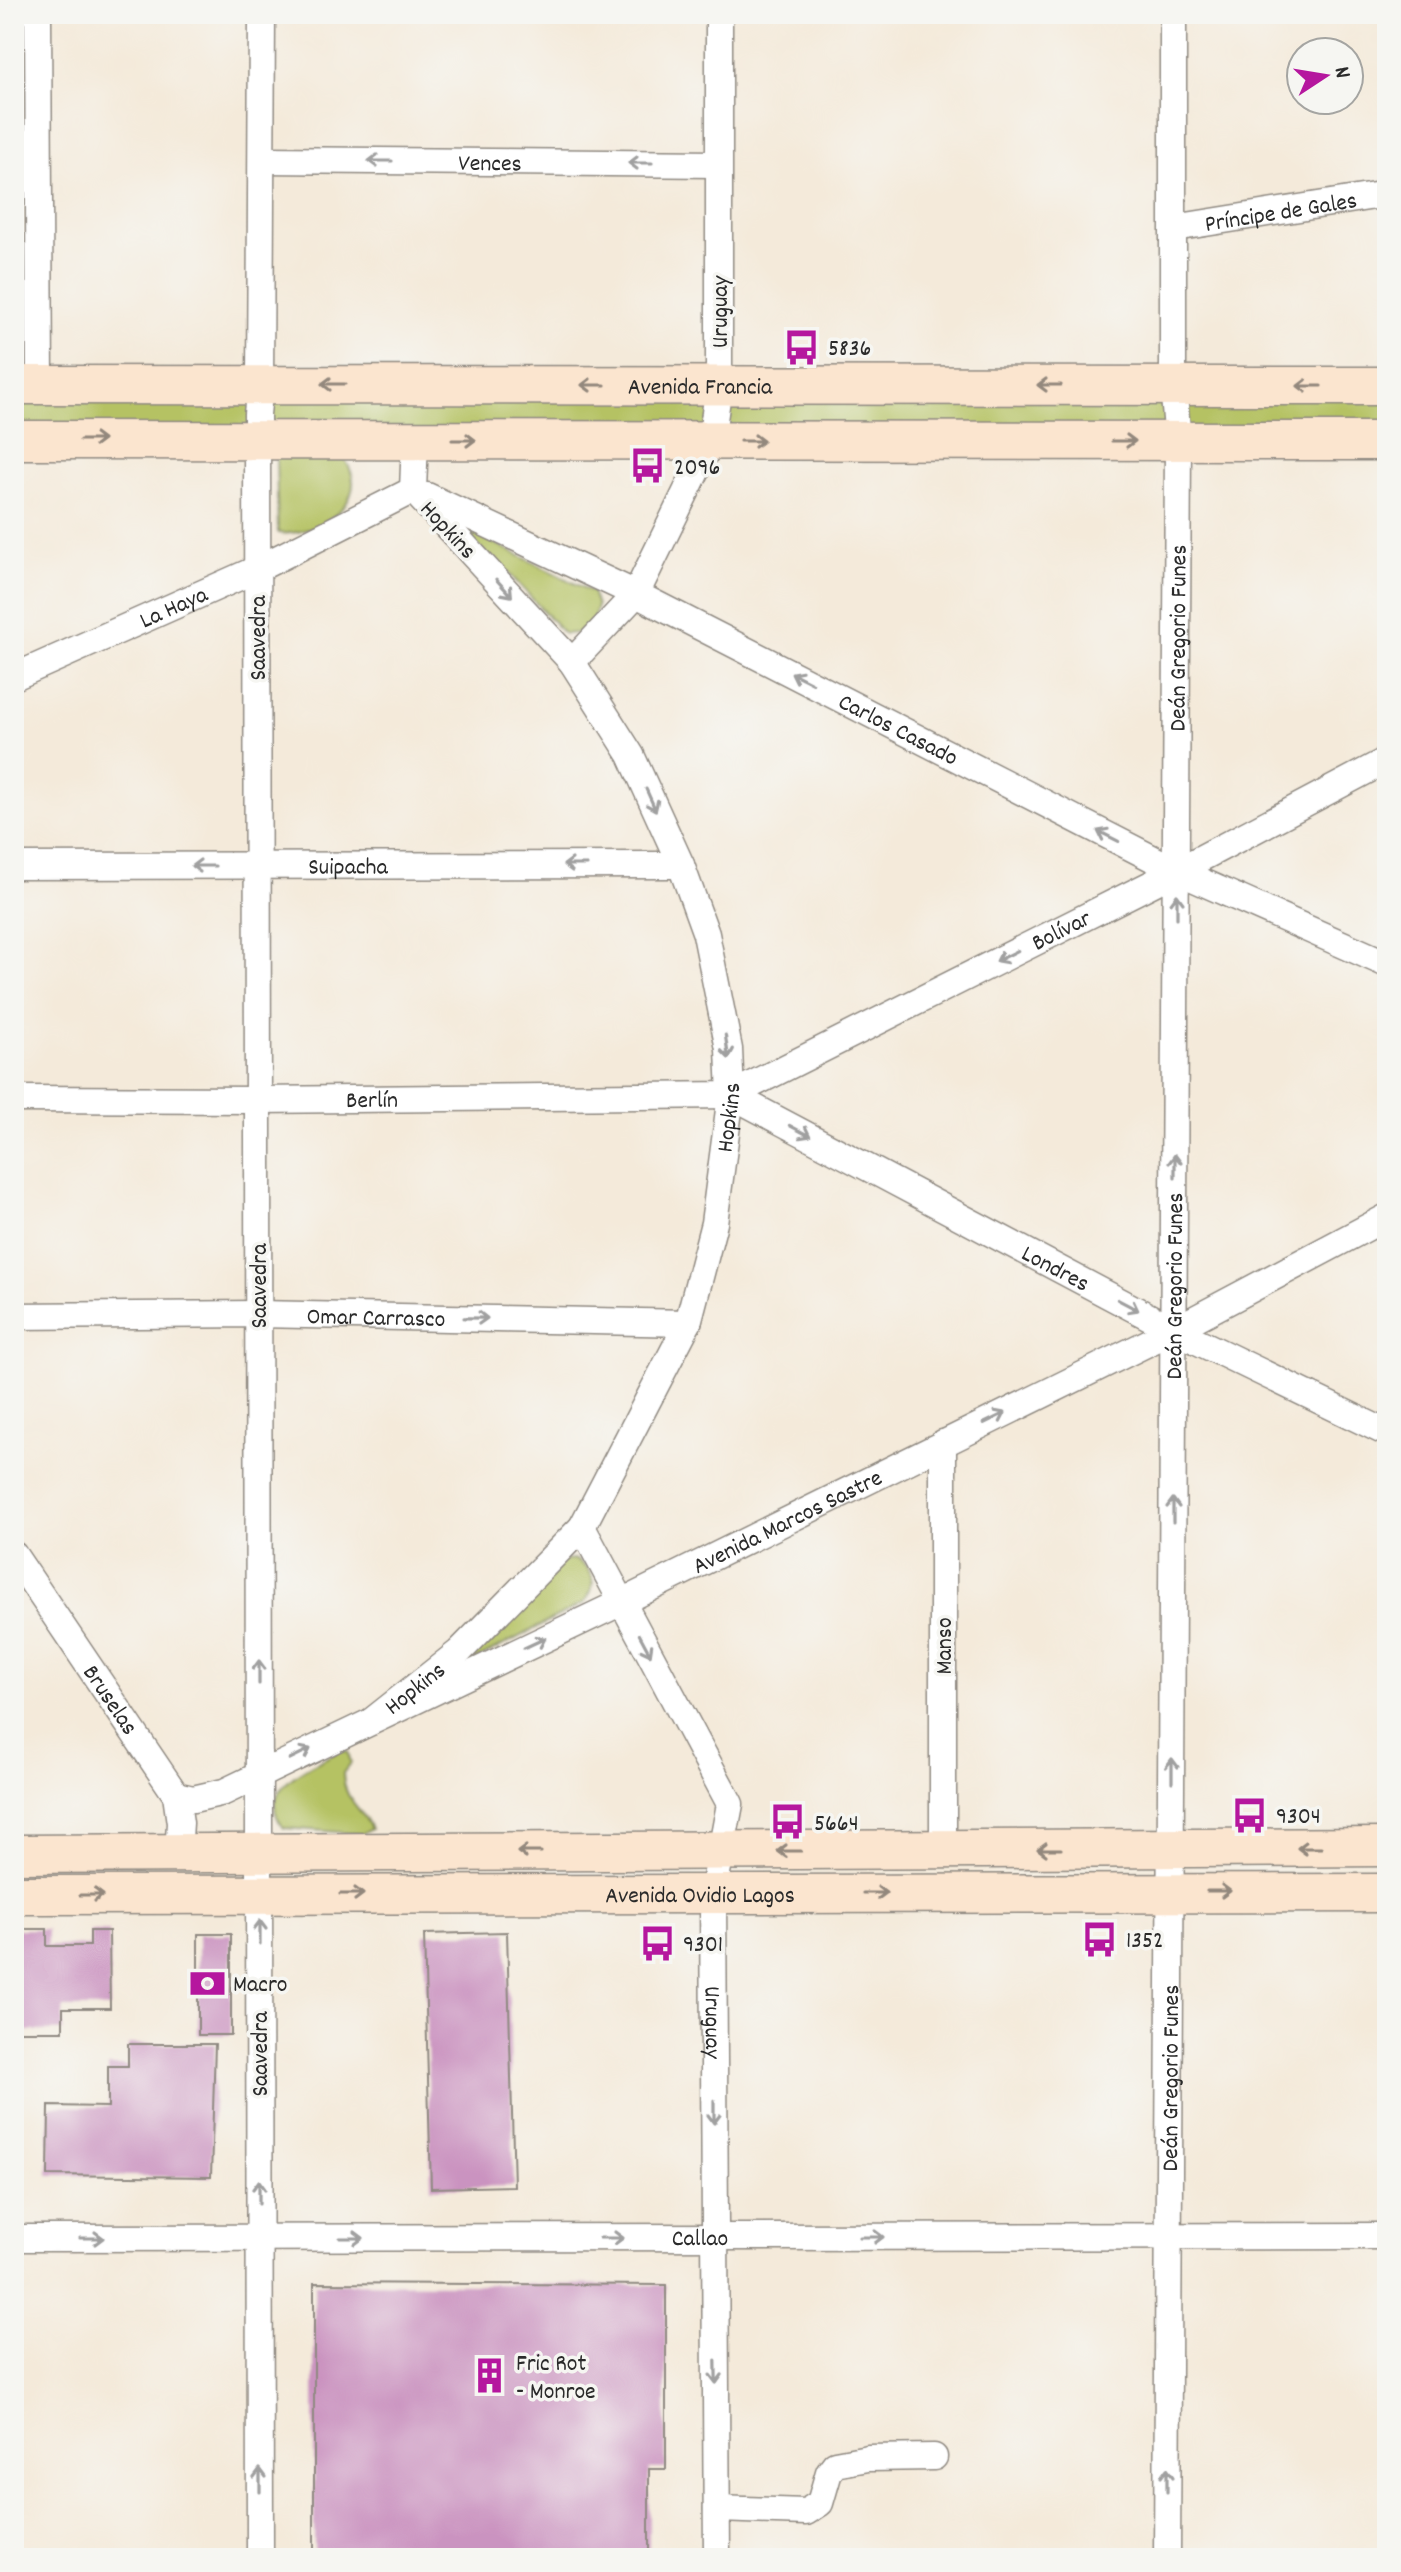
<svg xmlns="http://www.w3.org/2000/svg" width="1401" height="2572" font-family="Dekko,sans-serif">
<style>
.green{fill:#b5c264;stroke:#707648;stroke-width:2}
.building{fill:#ca93c0}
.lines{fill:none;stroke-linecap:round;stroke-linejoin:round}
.street-casing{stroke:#908a82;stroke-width:29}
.secondary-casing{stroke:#908a82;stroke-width:41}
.street{stroke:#fff;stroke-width:26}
.secondary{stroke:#fbe5cf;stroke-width:38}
.oneway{stroke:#a0a0a0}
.oneway2{stroke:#93887d}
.labels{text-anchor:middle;stroke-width:7;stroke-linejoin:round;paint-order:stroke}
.street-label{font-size:24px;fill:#2b2b2b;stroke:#f6f6f2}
.poi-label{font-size:24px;fill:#2b2b2b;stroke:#f6f6f2;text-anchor:start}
</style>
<rect width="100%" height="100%" fill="#f6f6f2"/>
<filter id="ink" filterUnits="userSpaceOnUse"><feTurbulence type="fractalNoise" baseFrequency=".0125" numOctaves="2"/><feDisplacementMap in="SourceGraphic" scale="16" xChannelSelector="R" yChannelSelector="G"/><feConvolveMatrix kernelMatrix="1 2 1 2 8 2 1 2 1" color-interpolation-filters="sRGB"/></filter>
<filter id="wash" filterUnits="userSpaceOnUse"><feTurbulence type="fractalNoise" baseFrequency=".006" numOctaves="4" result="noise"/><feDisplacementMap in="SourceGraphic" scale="32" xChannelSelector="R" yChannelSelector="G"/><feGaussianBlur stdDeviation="1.8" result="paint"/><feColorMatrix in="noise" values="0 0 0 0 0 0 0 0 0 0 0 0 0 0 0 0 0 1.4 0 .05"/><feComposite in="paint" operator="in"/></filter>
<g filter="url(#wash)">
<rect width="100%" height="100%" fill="#f4eada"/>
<path class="green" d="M14 385 1387 386V441L14 440Z
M281 452C297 453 324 449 338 455 344 457 348 464 350 469 367 507 310 537 278 533L276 459Z
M474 533 592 592 597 606 592 624 577 633 564 634 507 571 468 539Z
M574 1559C595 1570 598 1585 584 1603L475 1660 472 1658V1652L564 1560Z
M342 1750 348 1752 351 1763 343 1773C344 1803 362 1806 371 1829L363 1834 284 1828C252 1788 313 1765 342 1750Z"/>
<g id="blocks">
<path class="building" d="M14 1929H47V1946H90V1931H109L110 2008H63V2031H14Z
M507 1932 514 2186 431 2188 424 1934Z
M198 1934H231V2035H198Z
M128 2044H215L211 2177 48 2175 49 2106 108 2107V2066H128Z
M314 2283 666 2285V2469H649V2558H314Z"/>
</g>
</g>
<g filter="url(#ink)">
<use href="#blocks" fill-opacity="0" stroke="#908a82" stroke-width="2"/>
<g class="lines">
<defs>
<g id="street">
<path d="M38 14 40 385"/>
<path id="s1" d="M264 160 718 164"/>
<path id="s2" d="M1174 228 1387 194"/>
<path id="s3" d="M427 496 636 594 1177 871 1387 964"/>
<path d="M572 662 636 594 711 441 719 385V14"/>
<path id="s4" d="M14 677 257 569 413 490 415 440"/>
<path id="s5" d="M14 866 681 865"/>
<path id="s6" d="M731 1095 1174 1330 1387 1433"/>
<path id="s7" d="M14 1099 258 1100 731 1095 1177 871 1387 760"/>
<path id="s8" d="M14 1316 258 1314 688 1323"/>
<path d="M943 1443V1850"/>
<path id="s9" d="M582 1527 730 1804 713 1894 717 2558"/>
<path id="s10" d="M14 1555 176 1795 180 1823 178 1853"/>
<path id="s11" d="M372 1721 459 1652 582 1527 688 1323 714 1223 731 1095 729 1049 706 934 681 865 631 755 572 662 413 490"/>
<path id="s12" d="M176 1795 193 1799 224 1792 622 1602 1174 1330 1387 1217"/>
<path id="s13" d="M14 2238 1387 2236"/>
<path d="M717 2509 806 2512 820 2503 829 2472 835 2464 868 2458 934 2457"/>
<path d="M260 2558 257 414 260 383 262 14"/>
<path id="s14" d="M1167 2558 1178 441 1173 385V14"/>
</g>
<g id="secondary">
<path id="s15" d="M14 385 1387 386"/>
<path d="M14 440 1387 441"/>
<path d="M14 1854 1387 1847"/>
<path id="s16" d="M14 1895 1387 1893"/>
</g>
</defs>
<use href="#street" class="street-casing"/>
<use href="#secondary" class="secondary-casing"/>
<use href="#street" class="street"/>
<use href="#secondary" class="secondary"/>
</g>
<defs><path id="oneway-shaft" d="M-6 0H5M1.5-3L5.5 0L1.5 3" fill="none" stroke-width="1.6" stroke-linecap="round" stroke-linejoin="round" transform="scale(2)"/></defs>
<g class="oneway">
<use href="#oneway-shaft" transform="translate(380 161) rotate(-180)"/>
<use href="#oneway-shaft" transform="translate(640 163) rotate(-180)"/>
<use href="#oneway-shaft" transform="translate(504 588) rotate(48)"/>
<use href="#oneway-shaft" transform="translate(802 678) rotate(-153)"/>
<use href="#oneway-shaft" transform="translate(651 800) rotate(66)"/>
<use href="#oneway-shaft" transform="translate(1108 836) rotate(-153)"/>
<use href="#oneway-shaft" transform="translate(575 865) rotate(180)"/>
<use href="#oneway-shaft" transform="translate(203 866) rotate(180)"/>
<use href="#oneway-shaft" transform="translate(1177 906) rotate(-90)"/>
<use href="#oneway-shaft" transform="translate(1007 956) rotate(153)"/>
<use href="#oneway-shaft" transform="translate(727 1047) rotate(82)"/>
<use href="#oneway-shaft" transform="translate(800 1131) rotate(28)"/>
<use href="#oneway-shaft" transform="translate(1175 1166) rotate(-90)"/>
<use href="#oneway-shaft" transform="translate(1128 1305) rotate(28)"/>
<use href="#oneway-shaft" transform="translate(476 1318) rotate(1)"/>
<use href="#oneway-shaft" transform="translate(995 1418) rotate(-26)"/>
<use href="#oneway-shaft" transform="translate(1173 1510) rotate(-90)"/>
<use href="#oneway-shaft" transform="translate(535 1643) rotate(-25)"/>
<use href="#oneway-shaft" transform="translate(645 1645) rotate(62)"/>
<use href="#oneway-shaft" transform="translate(259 1672) rotate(-90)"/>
<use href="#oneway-shaft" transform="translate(300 1754) rotate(-26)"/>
<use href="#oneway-shaft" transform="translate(1172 1770) rotate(-90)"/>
<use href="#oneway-shaft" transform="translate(260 1932) rotate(-90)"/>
<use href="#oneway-shaft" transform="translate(714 2112) rotate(90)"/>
<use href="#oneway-shaft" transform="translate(259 2192) rotate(-90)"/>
<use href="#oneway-shaft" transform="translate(872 2237)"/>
<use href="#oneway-shaft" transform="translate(92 2238)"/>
<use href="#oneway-shaft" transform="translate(352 2238)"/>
<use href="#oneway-shaft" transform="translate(612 2238)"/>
<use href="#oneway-shaft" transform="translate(716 2372) rotate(89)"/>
<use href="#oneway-shaft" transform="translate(260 2480) rotate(-90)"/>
<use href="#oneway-shaft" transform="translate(1167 2480) rotate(-90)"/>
</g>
<g class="oneway2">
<use href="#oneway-shaft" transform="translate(333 384) rotate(-180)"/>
<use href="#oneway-shaft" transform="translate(593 385) rotate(-180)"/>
<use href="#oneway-shaft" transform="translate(1049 385) rotate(-180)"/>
<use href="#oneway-shaft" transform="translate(1309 386) rotate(-180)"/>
<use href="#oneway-shaft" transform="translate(92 440)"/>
<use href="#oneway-shaft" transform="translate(464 440)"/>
<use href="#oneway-shaft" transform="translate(752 441)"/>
<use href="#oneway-shaft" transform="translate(1124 441)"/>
<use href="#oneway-shaft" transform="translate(1309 1848) rotate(180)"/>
<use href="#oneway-shaft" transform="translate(1049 1849) rotate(180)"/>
<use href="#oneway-shaft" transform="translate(789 1851) rotate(180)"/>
<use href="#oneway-shaft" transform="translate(529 1852) rotate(180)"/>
<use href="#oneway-shaft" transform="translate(1219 1891)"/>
<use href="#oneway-shaft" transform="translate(875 1893)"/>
<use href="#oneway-shaft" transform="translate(352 1894)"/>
<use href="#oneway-shaft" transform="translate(92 1895)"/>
</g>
</g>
<defs>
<symbol id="bus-bare" viewBox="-9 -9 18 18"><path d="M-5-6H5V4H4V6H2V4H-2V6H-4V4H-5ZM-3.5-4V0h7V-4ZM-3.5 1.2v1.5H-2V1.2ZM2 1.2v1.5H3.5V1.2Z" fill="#b5179e" stroke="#f6f6f2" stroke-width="2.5" paint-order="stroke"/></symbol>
<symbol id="bank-bare" viewBox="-9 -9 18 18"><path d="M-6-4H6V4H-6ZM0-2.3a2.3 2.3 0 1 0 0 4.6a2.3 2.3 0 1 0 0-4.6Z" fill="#b5179e" stroke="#f6f6f2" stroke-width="2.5" paint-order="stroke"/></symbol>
<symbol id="building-bare" viewBox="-9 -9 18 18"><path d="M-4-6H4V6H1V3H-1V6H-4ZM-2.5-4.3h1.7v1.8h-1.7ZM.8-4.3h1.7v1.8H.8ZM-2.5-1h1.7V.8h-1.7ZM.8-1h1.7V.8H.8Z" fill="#b5179e" stroke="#f6f6f2" stroke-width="2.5" paint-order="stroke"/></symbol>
</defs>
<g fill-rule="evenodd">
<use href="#bus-bare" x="776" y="322" width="51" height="51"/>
<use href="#bus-bare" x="622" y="440" width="51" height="51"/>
<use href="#bus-bare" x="1224" y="1790" width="51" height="51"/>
<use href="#bus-bare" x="762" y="1796" width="51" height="51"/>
<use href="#bus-bare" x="1074" y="1914" width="51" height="51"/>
<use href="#bus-bare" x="632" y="1918" width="51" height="51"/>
<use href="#bank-bare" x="182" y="1958" width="51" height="51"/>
<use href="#building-bare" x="464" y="2350" width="51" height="51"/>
</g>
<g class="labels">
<g class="street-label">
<text dy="8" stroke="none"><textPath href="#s1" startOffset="226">Vences</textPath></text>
<text dy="8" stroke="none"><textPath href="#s2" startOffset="108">Príncipe de Gales</textPath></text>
<text transform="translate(719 312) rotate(-90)" y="8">Uruguay</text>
<text dy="8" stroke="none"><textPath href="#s15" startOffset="686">Avenida Francia</textPath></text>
<text transform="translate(449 529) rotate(47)" y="8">Hopkins</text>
<text dy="8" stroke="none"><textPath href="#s4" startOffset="174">La Haya</textPath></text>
<text transform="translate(257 638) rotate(-90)" y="8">Saavedra</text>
<text dy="8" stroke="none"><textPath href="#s14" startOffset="1920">Deán Gregorio Funes</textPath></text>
<text dy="8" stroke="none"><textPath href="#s3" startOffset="526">Carlos Casado</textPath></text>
<text dy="8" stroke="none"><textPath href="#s5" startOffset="334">Suipacha</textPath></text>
<text dy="8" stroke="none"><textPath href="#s7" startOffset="1086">Bolívar</textPath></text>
<text dy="8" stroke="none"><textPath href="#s7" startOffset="358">Berlín</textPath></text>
<text dy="8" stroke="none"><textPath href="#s11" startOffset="726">Hopkins</textPath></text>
<text dy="8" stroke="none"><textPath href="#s6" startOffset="368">Londres</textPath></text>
<text transform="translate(258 1286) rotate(-90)" y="8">Saavedra</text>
<text dy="8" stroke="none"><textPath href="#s14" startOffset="1272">Deán Gregorio Funes</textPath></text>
<text dy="8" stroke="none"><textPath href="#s8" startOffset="362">Omar Carrasco</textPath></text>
<text dy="8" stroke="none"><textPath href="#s12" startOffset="674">Avenida Marcos Sastre</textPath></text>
<text transform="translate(943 1646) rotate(-90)" y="8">Manso</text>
<text dy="8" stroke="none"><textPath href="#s11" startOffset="54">Hopkins</textPath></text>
<text dy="8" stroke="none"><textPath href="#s10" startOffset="174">Bruselas</textPath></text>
<text dy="8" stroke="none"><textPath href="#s16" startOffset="686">Avenida Ovidio Lagos</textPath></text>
<text dy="8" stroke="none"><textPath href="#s9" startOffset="534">Uruguay</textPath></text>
<text transform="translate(259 2054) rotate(-90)" y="8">Saavedra</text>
<text dy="8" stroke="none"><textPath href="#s14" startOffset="480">Deán Gregorio Funes</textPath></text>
<text dy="8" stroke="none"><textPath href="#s13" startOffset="686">Callao</textPath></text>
</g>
<g class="poi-label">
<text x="828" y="355">5836</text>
<text x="674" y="474">2096</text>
<text x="1276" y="1823">9304</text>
<text x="814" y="1830">5664</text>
<text x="1126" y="1947">1352</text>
<text x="683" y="1951">9301</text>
<text x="233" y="1991">Macro</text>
<text x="516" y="2370">Fric Rot<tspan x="516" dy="28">- Monroe</tspan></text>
</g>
</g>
<rect width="1401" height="2572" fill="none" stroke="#f6f6f2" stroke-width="48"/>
<g transform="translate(1325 76) rotate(78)"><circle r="38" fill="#f6f6f2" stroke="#a5a5a2" stroke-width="2"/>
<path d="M0-6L14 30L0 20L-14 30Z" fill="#b5179e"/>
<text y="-12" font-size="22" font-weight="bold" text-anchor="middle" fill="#2b2b2b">N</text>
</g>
</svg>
